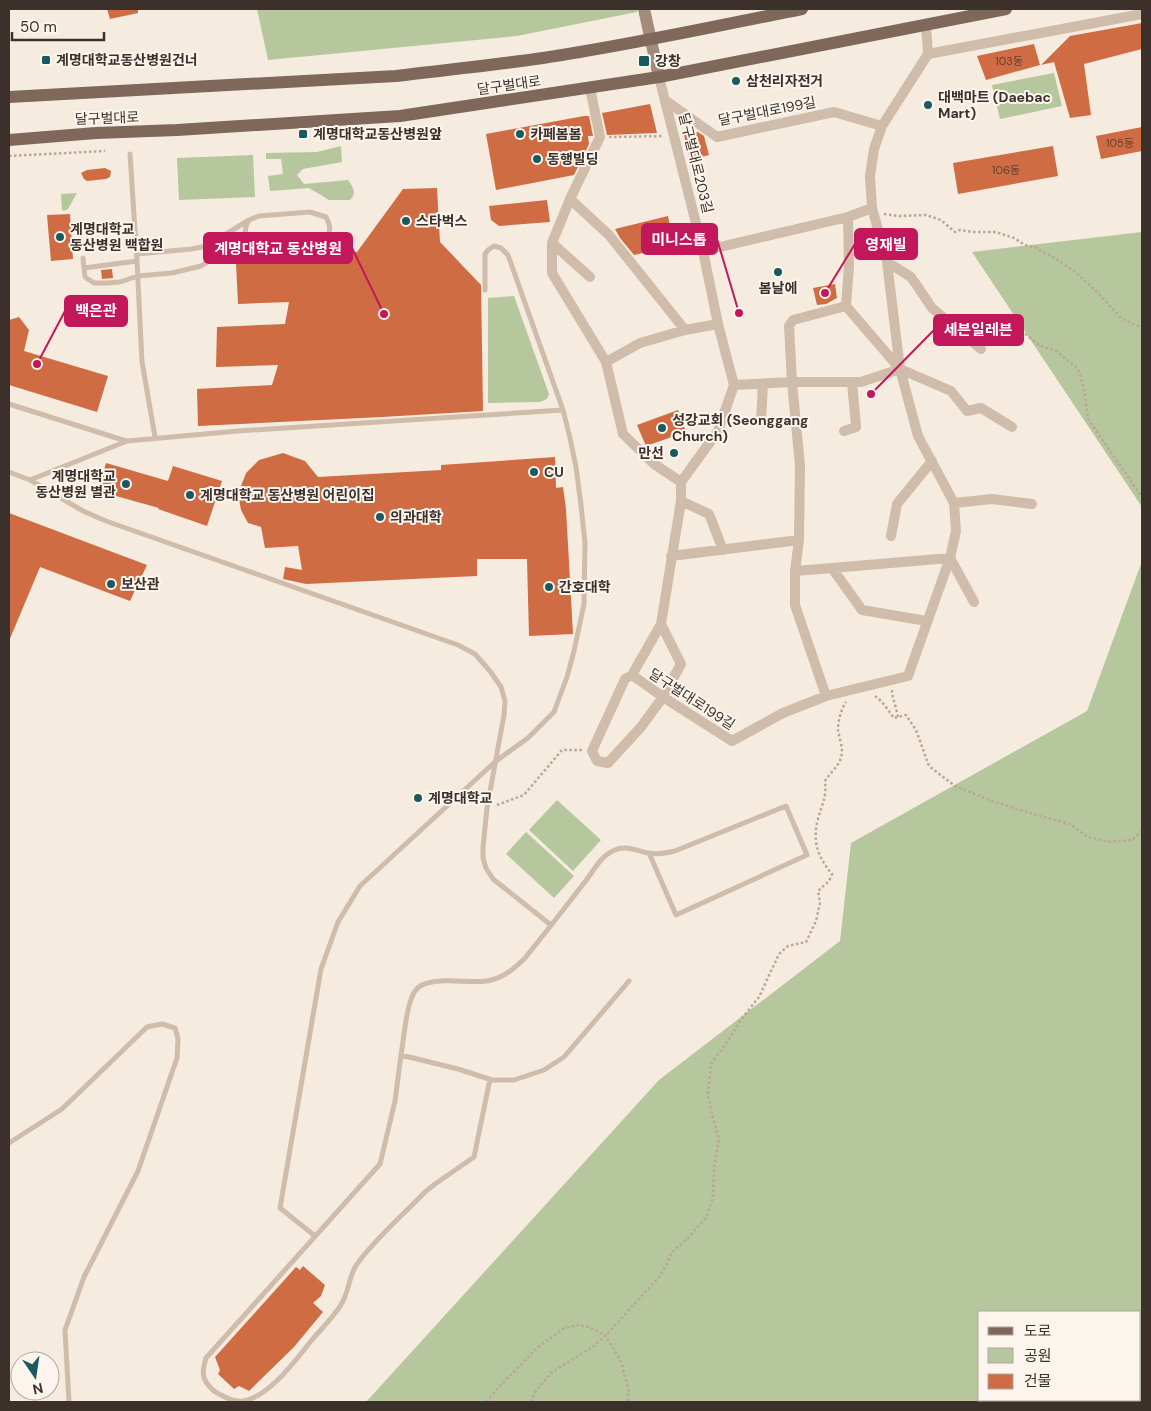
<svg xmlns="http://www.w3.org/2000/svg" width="1151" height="1411" font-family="'DM Sans','Noto Sans KR',sans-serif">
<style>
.green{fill:#b6c69d;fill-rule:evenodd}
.building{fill:#cf6c43}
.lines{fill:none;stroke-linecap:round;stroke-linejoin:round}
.path{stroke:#bba693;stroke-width:2.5;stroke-dasharray:2.5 2.5;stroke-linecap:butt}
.lane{stroke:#cfbcaa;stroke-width:5}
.street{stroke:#cfbcaa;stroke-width:10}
.secondary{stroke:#a38b7a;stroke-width:12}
.primary{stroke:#7f685a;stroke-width:12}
.poi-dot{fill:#1b5961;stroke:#fcf5ed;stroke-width:2}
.labels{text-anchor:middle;stroke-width:4;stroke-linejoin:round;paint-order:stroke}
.number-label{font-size:11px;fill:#613f30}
.poi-label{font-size:14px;font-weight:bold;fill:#3c302a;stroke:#fcf5ed;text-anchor:start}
.street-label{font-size:14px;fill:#3c302a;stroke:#fcf5ed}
.leader{fill:none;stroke:#c2185b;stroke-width:2}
.callout-dot{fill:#c2185b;stroke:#fcf5ed;stroke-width:2}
.callout{fill:#c2185b;stroke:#c2185b;stroke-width:2}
.callout-label{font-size:15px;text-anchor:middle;font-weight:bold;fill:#fff}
</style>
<rect width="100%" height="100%" fill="#f5ecdf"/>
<path class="green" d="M257 9H637V12L517 36 268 60Z
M1054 73 1062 106 1000 119 992 85Z
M341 146 342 162 303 169 297 175 304 184 348 180C353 186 357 194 350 200H329L309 188 270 191 268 176 283 174 281 159H266V153L317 152Z
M253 155 255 197 179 200 177 158Z
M77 193 68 209 64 211 62 210 61 194Z
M1142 232V507L972 252Z
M514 296 549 394 547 399 540 402 488 403V298Z
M1142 561V1402H366L659 1080 840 941 851 843 1087 711ZM980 1312H1140V1400H980Z
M557 800 601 840 573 871 529 830Z
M526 832 574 876 554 898 506 854Z"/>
<path class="building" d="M107 9H138V13L110 19Z
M1142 23V49L1084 64 1091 115 1070 118 1054 62 1041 65 1070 36Z
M1034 44 1040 65 986 80 977 56Z
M650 104 657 133 607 135 602 113Z
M584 116H589L593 136H588L589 144 574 175 496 190 486 134Z
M1142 127V151L1101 159 1096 136Z
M698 132 704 136 709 155 690 160 684 135Z
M1053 146 1058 176 958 194 953 163Z
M105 168 111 171 110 177 106 179 87 181 84 179 81 173 87 170Z
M437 188 440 242 481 285 483 411 382 417 198 426 197 389 272 385 278 365 216 367 217 327 285 324 289 302 238 304 236 263 357 252 403 189Z
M547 200 550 222 499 226 491 220 489 206Z
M70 214 73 259 51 261 47 215Z
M668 216 674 246 634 255 620 238 615 229Z
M112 269 113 278 102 279 101 270Z
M835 284 837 298 826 304 817 305 813 288Z
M19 317 29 330 24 351 108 376 97 412 9 385V320Z
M678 410 686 432 646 446 637 425Z
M283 453 305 461 318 477 441 470V465L555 457 556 488 563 487 566 509 573 634 529 636 527 559H477V576L306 584 283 579 285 567 302 570 298 546 265 548 261 527 248 523 241 510 238 494 246 473 259 460Z
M106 463 168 481 173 466 222 481 207 526 158 509 159 508 98 491Z
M9 513 147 565 130 601 40 567 9 641Z
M303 1266 325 1285 321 1296 313 1303 323 1312 294 1347 249 1391 239 1386 234 1389 218 1374 220 1370 215 1357 296 1267 300 1270Z"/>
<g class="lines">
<path class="path" d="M609 137 664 136
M9 156 105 151
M884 214 899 216 926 215 941 220 955 232 960 230 973 232H996L1014 238 1025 245 1037 248 1042 252 1050 255 1074 271 1098 293 1121 318 1142 328
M987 341 1008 334 1023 332 1039 345 1056 351 1078 369 1084 389 1088 419 1142 497
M892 690C892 698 897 709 898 718
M875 696C883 701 888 711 894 718L906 715 916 730 929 766 955 786 992 801 1040 816 1070 824 1086 836 1108 842 1132 840 1142 831V820
M497 805 524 795 562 750H583
M487 1402 496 1390 537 1348 563 1329 577 1325 589 1327 605 1335 621 1361 629 1392 627 1402
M531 1402 535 1392 552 1372 594 1346 608 1333 659 1277 667 1264 671 1253 687 1239 706 1218 713 1197 714 1168 719 1139 713 1118 708 1095 711 1064 730 1038 740 1021 759 997 779 954 788 946 806 942 816 921 820 903 818 891 829 881 832 874C818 857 812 842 818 819 822 803 827 798 825 781 830 773 838 767 841 758 844 748 839 738 838 730 838 720 841 710 846 702"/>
<path class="lane" d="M130 154 137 261 142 362 155 437
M249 220C242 232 245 241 256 249
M83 258 85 277 94 283H108L120 282 138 276 172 273 201 266 217 256 228 253 318 243C330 236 333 230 326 217L310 212 259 216 249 220 206 246 192 249 137 254
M84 268 137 261
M9 404 126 441
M9 472 30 480 83 511 106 521 458 645 475 654 490 671 501 687 505 701 504 715 487 808 483 847V858L486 868 493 879 551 925
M30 480 127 441 238 431 563 410
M401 1055C404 1038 406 1005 415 991 426 974 467 984 486 981 502 979 514 969 525 958 545 933 565 908 584 883 594 871 600 856 615 850 625 845 638 851 648 853 658 855 666 853 675 851L786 806 807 855 676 915 649 853
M490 1079 474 1157 435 1184 425 1192C403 1215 376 1238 357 1264 349 1275 349 1291 342 1303 334 1317 321 1329 311 1341 295 1361 269 1397 243 1401 235 1402 228 1399 221 1395 218 1393 214 1392 212 1389 201 1379 202 1371 206 1358L380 1164 395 1101 401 1055 458 1069 492 1080H514L544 1070 564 1057 629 981
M9 1143 62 1109 147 1027 162 1024 175 1028 178 1039 177 1058 138 1171 84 1277 65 1330 69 1402
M315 1236 280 1208 321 969 338 922 360 886 496 761 528 738 554 712 567 677 574 651 584 604 585 543 581 505 576 467 570 438 563 410 508 255 501 248 494 246 488 250 485 254V290"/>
<path class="street" d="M928 54 1142 14
M659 77 703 251 718 324 734 385 718 431 681 482V501L661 624 632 675 625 679 592 751 597 761 608 763 641 727 663 697 681 664 661 624
M590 88 600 137 570 199 552 243V273L606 362 623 434 654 464 681 482
M665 100 717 137 834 112 882 126
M570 199 609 235 685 330
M872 208 848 217 849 266 846 306 900 369 951 391 967 411 981 408 1012 427
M552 243 590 277
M703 251 848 217
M887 262 911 277 932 308 981 349
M606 362 640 343 685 330 718 324
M734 385 792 382H861L900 369
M761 422 763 384
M844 431 856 427 852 382
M681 501 709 514 723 550
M954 503 992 499 1032 504
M891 536 897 504 932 461
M671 556 799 540
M832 568 950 558 974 602
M795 571 832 568 862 610 927 621
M632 675 663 697 732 741 783 713 826 696 908 676 950 558 956 531 954 503 918 436 900 369 887 262 872 208 870 176 874 149 882 126 928 54 926 25
M826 696 795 605V571L799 540 800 466 792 382 789 326 793 320 846 306"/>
<path class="secondary" d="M644 9 659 77"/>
<path class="primary" d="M9 97 396 76C445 70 494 65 543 58 630 45 716 26 802 9
M9 140 96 133 177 130 400 116 659 77 1006 9"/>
</g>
<g class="poi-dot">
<rect x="41" y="55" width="10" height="10" rx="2.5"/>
<rect x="638" y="55" width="12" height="12" rx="2.5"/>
<circle cx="736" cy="81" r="5"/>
<circle cx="928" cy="105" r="5"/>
<rect x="298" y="129" width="10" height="10" rx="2.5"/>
<circle cx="520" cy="134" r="5"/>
<circle cx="537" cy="159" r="5"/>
<circle cx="406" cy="221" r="5"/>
<circle cx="60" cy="237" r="5"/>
<circle cx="778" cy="272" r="5"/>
<circle cx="662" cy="428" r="5"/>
<circle cx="674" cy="453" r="5"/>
<circle cx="534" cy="472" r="5"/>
<circle cx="126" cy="484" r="5"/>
<circle cx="190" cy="495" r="5"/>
<circle cx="380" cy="517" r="5"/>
<circle cx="111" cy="584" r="5"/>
<circle cx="549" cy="587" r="5"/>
<circle cx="418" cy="798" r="5"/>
</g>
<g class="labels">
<g class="number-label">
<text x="1009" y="65">103동</text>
<text x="1120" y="147">105동</text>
<text x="1006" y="174">106동</text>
</g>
<g class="poi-label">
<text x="56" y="65">계명대학교동산병원건너</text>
<text x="655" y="66">강창</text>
<text x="746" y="86">삼천리자전거</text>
<text x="938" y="102">대백마트 (Daebac<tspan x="938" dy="16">Mart)</tspan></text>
<text x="313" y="139">계명대학교동산병원앞</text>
<text x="530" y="139">카페봄봄</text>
<text x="547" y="164">동행빌딩</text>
<text x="416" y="226">스타벅스</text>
<text x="70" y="234">계명대학교<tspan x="70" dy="16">동산병원 백합원</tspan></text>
<text x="778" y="293" text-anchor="middle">봄날에</text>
<text x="672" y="425">성강교회 (Seonggang<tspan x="672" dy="16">Church)</tspan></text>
<text x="664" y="458" text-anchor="end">만선</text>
<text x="544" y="477">CU</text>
<text x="116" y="481" text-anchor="end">계명대학교<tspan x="116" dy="16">동산병원 별관</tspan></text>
<text x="200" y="500">계명대학교 동산병원 어린이집</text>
<text x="390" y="522">의과대학</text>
<text x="121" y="589">보산관</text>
<text x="559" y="592">간호대학</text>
<text x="428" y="803">계명대학교</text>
</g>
<g class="street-label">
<text transform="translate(509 85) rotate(-8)" y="5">달구벌대로</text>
<text transform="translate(767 111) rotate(-11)" y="5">달구벌대로199길</text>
<text transform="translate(107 118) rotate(-2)" y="5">달구벌대로</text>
<text transform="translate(696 163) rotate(76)" y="5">달구벌대로203길</text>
<text transform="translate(692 699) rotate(33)" y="5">달구벌대로199길</text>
</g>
</g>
<path class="leader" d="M739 313L717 239M825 293L855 244M384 314L352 248M37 364L65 311M871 394L934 330"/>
<g class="callout-dot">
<circle cx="739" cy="313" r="5"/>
<circle cx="825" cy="293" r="5"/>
<circle cx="384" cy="314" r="5"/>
<circle cx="37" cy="364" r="5"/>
<circle cx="871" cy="394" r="5"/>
</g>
<g class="callout">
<rect x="642" y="224" width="75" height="30" rx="5"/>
<rect x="855" y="229" width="62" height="30" rx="5"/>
<rect x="204" y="233" width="148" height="30" rx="5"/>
<rect x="65" y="296" width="62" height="30" rx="5"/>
<rect x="934" y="315" width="89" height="30" rx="5"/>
</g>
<g class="callout-label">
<text x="679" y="245">미니스톱</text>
<text x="886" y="250">영재빌</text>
<text x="278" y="254">계명대학교 동산병원</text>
<text x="96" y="316">백은관</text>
<text x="978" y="335">세븐일레븐</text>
</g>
<rect width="1151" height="1411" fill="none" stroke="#3c302a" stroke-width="20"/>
<rect x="978" y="1311" width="162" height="90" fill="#fcf5ed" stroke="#afa69f"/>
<rect x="988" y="1327" width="25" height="8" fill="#7f685a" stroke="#afa69f"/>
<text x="1024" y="1336" font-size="15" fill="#3c302a">도로</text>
<rect x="988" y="1348" width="25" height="15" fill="#b6c69d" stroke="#afa69f"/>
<text x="1024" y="1361" font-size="15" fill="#3c302a">공원</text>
<rect x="988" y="1374" width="25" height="15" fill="#cf6c43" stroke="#afa69f"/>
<text x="1024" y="1386" font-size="15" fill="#3c302a">건물</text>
<g transform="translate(35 1376) rotate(167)"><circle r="24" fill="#fcf5ed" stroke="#afa69f"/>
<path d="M0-4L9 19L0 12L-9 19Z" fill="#1b5961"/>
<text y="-8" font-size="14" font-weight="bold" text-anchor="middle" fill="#3c302a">N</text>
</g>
<path d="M12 32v8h92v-8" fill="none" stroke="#3c302a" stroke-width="2.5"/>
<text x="20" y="32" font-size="15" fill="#3c302a" stroke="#fcf5ed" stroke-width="4" paint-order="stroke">50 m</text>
</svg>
